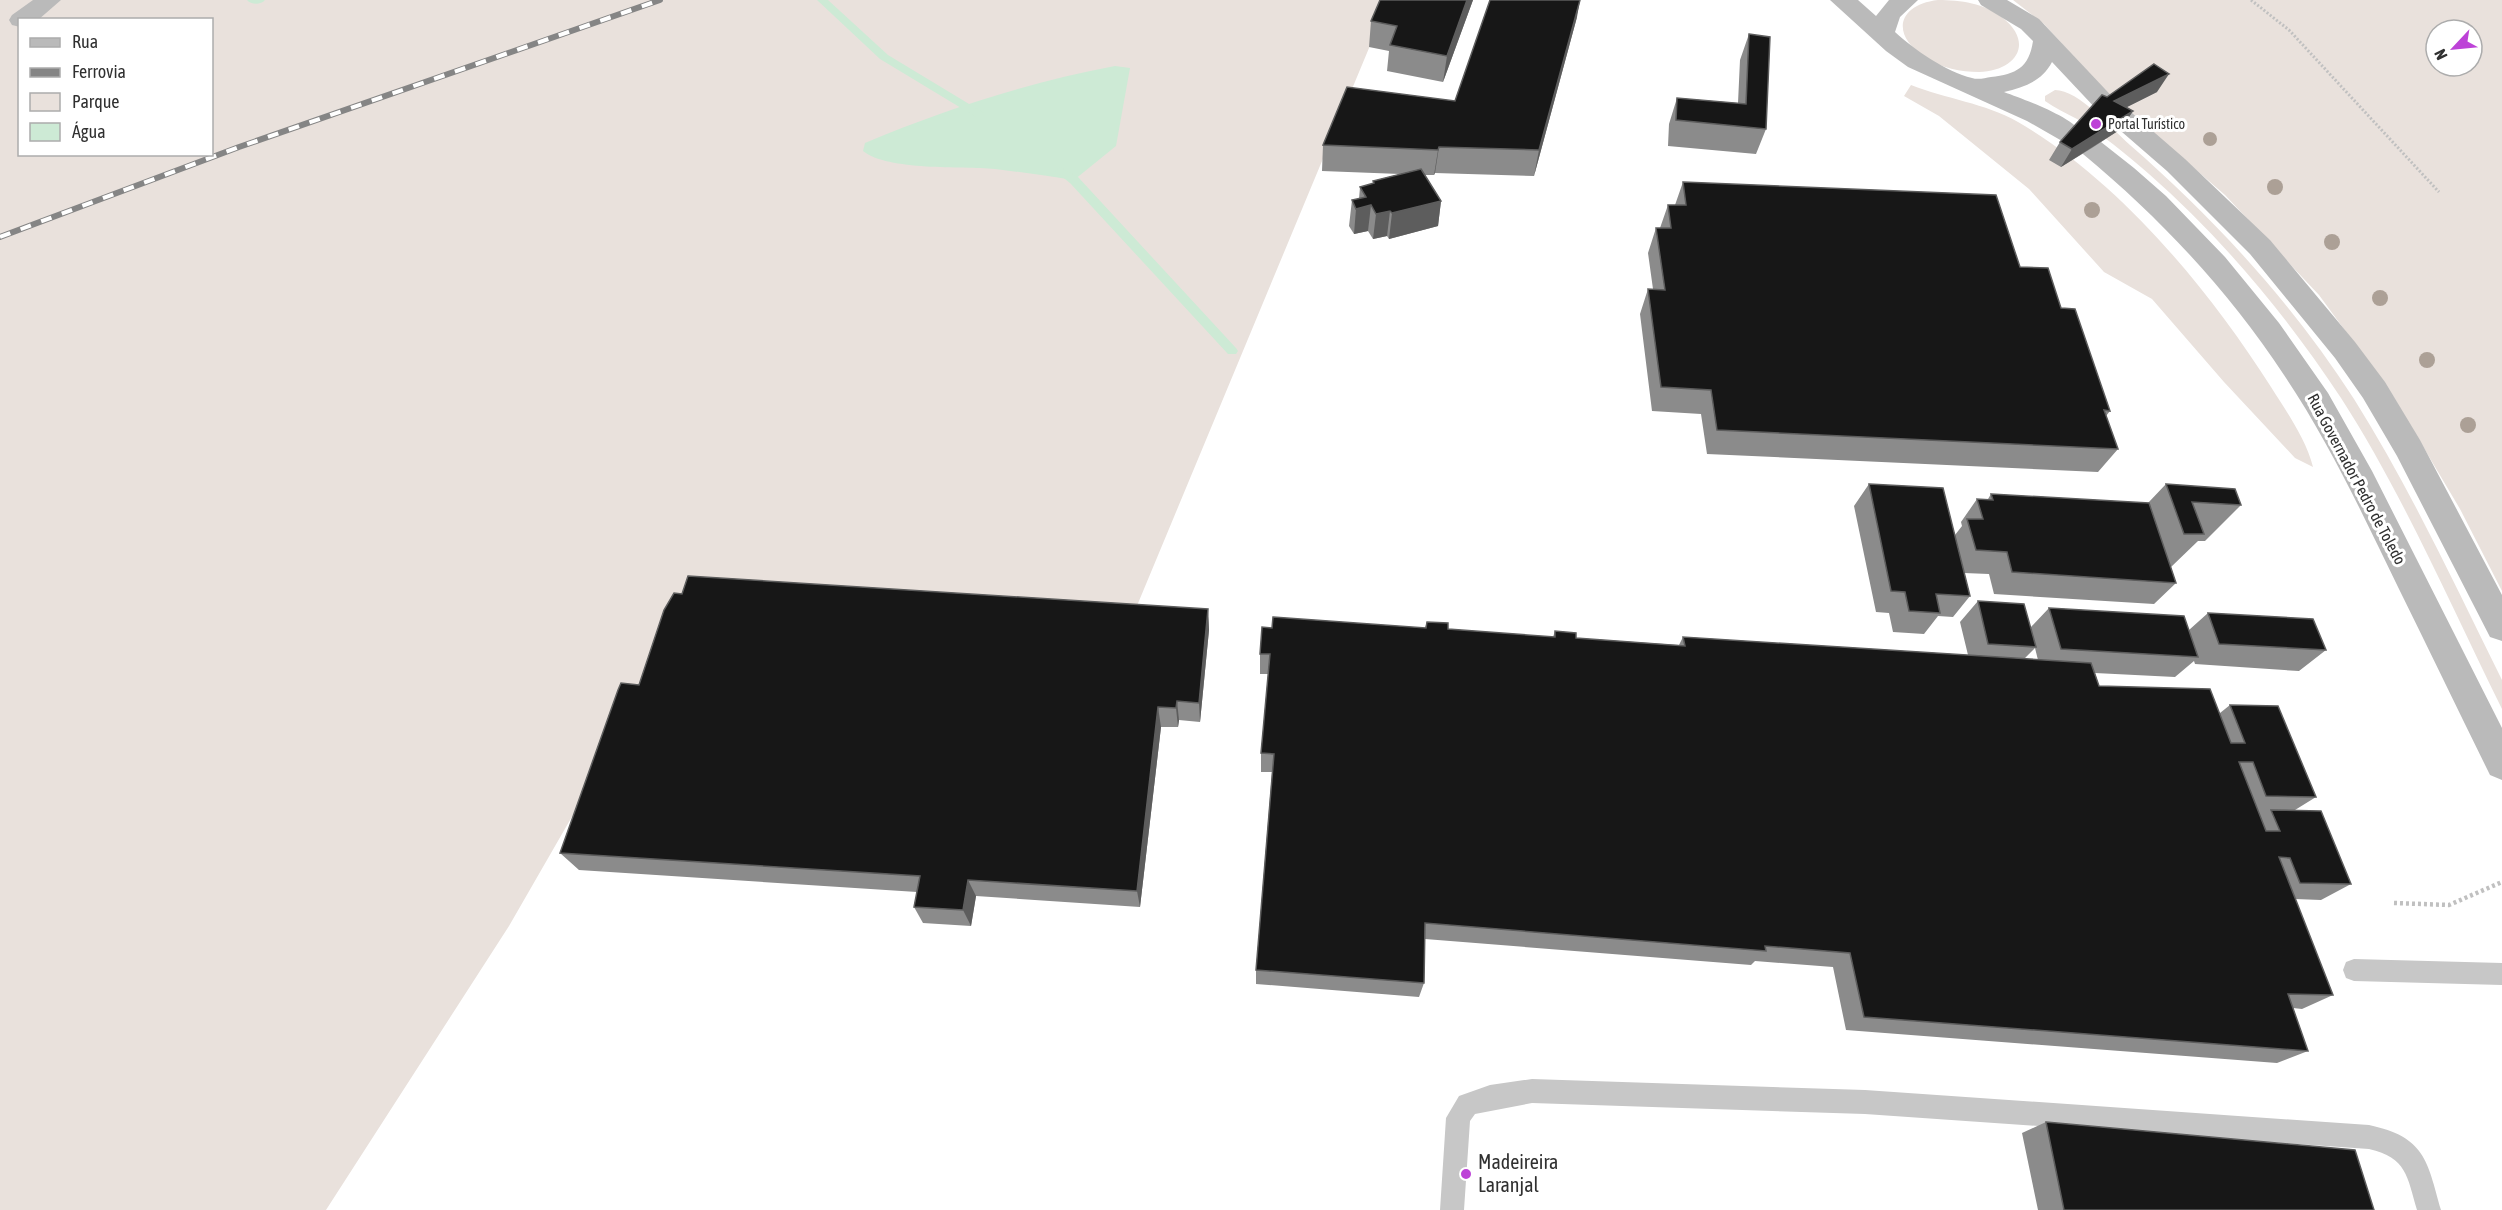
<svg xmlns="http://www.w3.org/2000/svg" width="2502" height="1210" font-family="'Asap Condensed',sans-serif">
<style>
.green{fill:#e9e1dc;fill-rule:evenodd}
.water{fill:#cdead5}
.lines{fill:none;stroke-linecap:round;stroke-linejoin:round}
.stream{fill:#cdead5;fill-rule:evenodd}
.path-far1{stroke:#c0c0c0;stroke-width:3;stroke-dasharray:2 2;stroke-linecap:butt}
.path{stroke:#c0c0c0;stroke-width:4.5;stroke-dasharray:3 3;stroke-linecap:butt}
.service{fill:#c7c7c7;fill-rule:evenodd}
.secondary{fill:#bababa;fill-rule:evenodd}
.rail-casing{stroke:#858585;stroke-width:6}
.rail{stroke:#fff;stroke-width:4;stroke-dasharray:11;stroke-linecap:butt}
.tree{fill:#aca096}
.wall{fill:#8b8b8b;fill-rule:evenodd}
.shaded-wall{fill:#5d5d5d}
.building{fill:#171717;stroke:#5d5d5d;stroke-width:1.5}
.poi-dot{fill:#bd42d7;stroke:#fff;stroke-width:2}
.labels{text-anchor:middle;stroke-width:6;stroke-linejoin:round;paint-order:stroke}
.far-poi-label{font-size:14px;fill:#303030;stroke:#fff;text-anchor:start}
.street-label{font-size:16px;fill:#303030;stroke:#fff}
.near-poi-label{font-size:20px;fill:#303030;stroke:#fff;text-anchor:start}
</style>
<rect width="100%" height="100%" fill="#fff"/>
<path class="green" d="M0 0H1389L1129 625 699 596 509 926 326 1210H0ZM20 20H212V154H20Z
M1938 0C1961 0 1984 3 2003 18 2035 44 2015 71 1979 72 1961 72 1941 68 1926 58 1891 36 1896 5 1938 0Z
M2013 0H2502V591L2460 509 2393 396 2319 295 2225 195 2105 91 2044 24ZM2436 30H2472V66H2436Z
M1911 85C1946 99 1985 103 2018 122 2120 182 2208 288 2271 387 2286 411 2306 439 2313 467L2295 458 2224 382 2152 299 2104 272 2029 189 1939 116 1904 96Z
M2055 90C2079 90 2112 129 2130 145 2215 219 2293 304 2354 399 2410 488 2455 585 2502 680V709C2451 606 2403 494 2341 398 2287 316 2223 239 2149 174 2127 155 2102 134 2077 119 2066 113 2055 108 2045 101V96Z"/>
<path class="water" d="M1115 66 1130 68 1116 146 1074 180C1047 176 1021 172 995 169 962 166 888 171 863 151L865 143C945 109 1030 82 1115 66Z"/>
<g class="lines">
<path class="stream" d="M247 0H265C261 5 251 5 247 0Z
M817 0H828L888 55 984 113V117H976L880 59Z
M1060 167 1078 177 1236 348 1238 351 1236 354H1228L1070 183 1055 171Z"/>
<path class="path-far1" d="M2251 0 2289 30 2439 192"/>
<path class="path" d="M2394 903 2449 905 2502 882"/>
<path class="service" d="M2354 959 2502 963V985L2354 981 2346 978 2343 970 2346 962Z
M1532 1079 1865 1090 2369 1125C2425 1137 2427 1160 2441 1210H2417C2407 1176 2407 1158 2369 1149L1865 1114 1532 1103 1475 1114 1470 1121 1464 1210H1440L1446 1118 1459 1096 1490 1085Z"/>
<path class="secondary" d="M33 0H61L38 20H20V27L12 25 9 20 12 15Z
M1830 0H1858L1876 16 1889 0H1918L1900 17 1895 32C1915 50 1946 72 1972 78 1978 80 1985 78 1991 77 2016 74 2029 68 2033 41L2021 29 1981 5 1978 0H2007L2039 19 2121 106 2125 107 2185 159 2270 240 2355 342 2385 382 2420 440 2502 595V641L2490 637 2397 456 2363 398 2335 358 2250 254 2167 171 2107 119 2103 113 2099 112 2052 62C2042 81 2025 87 2004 92 2025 100 2072 116 2084 135L2080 141 2071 144 2062 141 2027 121 1908 67 1886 51Z
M2092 139 2101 142 2134 168 2166 196 2225 257 2279 323 2328 393 2372 471 2502 728V780L2490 775C2459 712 2429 650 2398 587 2363 515 2329 442 2284 375 2229 291 2160 218 2083 154L2079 148 2083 142Z"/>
<defs>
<path id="rail" d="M0 237 239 147 660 0"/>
</defs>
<use href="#rail" class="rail-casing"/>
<use href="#rail" class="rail"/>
</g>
<g class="tree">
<circle cx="2210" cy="139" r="7"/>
<circle cx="2275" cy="187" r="8"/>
<circle cx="2092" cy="210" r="8"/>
<circle cx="2332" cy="242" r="8"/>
<circle cx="2380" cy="298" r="8"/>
<circle cx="2427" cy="360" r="8"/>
<circle cx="2468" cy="425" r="8"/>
</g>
<path class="wall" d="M1380 0H1473L1443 82 1387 71 1389 51 1369 47 1371 21Z
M1577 17 1534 176 1435 173 1434 175H1425L1441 201 1438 226 1389 239 1387 236 1373 239 1368 231 1354 234 1349 226 1352 200 1359 199 1360 187 1373 184V181L1400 174 1322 171 1323 145 1455 101Z
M1749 34 1766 129 1756 154 1668 146 1669 124 1677 98 1738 103 1740 60Z
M2157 92 2127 107 2133 111 2121 129 2092 148 2061 167 2049 160 2060 142 2107 97Z
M1683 182 2020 267 2061 308 2110 411 2106 416 2118 449 2098 472 1707 454 1701 414 1652 411 1640 314 1648 289H1653L1648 253 1656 228H1660L1668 205H1675Z
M1869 484 1955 535 1962 526 1961 522 1977 499H1988L1991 494 2148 503 2166 484 2241 505 2205 541H2198L2171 567 2176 583 2154 604 1994 594 1989 574 1964 573 1970 596 1953 617 1938 616 1924 634 1893 632 1889 613 1876 612 1854 506Z
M1978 601 2031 627 2049 608 2189 630 2208 613 2326 650 2299 671 2195 664 2194 661 2175 677 2095 673 2099 686 2220 713 2230 705 2316 797 2295 810 2351 884 2321 900 2295 899 2333 995 2302 1009 2293 1008 2308 1051 2277 1063 1846 1030 1833 967 1755 961 1751 965 1425 939 1424 983 1419 997 1256 984V970L1272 772H1261V753L1268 674H1260V654L1272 628H1425L1427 622 1448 629 1553 637 1555 631 1576 638 1679 645 1683 637 1968 655 1960 622ZM2035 648 2038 660 2024 659Z
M1208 609 1209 630 1200 722 1179 720 1178 727H1161L1140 907 976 896 971 926 923 923 914 907 917 892 579 870 560 853 639 685Z
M2046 1122 2374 1210H2038L2022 1133Z"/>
<path class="shaded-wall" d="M1467 0H1473L1443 82 1447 56Z
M1580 0 1577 17 1534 176 1539 150Z
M2169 74 2157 92 2103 119 2114 101Z
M2133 111 2121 129 2061 167 2072 149Z
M1439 147 1435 173 1434 175 1438 150Z
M1441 201 1438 226 1389 239 1392 213Z
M1371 205 1368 231 1354 234 1356 209Z
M1390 211 1387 236 1373 239 1376 214Z
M1208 609 1209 630 1200 722 1199 703Z
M1177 701 1179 720 1178 727 1176 708Z
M1158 707 1161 727 1140 907 1137 891Z
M968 880 976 896 971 926 963 910Z"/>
<path class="building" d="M1380 0H1467L1447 56 1390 45 1397 26 1371 21Z
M1490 0H1580L1539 150 1439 147 1438 150 1323 145 1347 87 1455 101Z
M1749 34 1770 37 1766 129 1676 120 1677 98 1746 104Z
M2154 64 2169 74 2114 101 2133 111 2072 149 2060 142 2102 95 2107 97Z
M1421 169 1441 201 1392 213 1390 211 1376 214 1371 205 1356 209 1352 200 1366 197 1360 187 1374 183 1373 181Z
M1683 182 1996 195 2020 267 2048 268 2061 308 2075 309 2110 411 2104 410 2118 449 1717 430 1711 390 1661 387 1648 289 1665 290 1656 228H1671L1668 205H1686Z
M1869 484 1943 488 1970 596 1936 594 1940 613 1909 611 1905 592 1891 591Z
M2166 484 2235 489 2241 505 2192 502 2204 534H2184Z
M1991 494 2149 503 2176 583 2012 572 2007 552 1976 550 1967 519H1983L1977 499 1993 500Z
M688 576 1208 609 1199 703 1177 701 1176 708 1158 707 1137 891 968 880 963 910 914 907 920 876 560 853 618 690 621 683 639 685 664 610 674 593 682 594Z
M1978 601 2024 604 2036 647 1988 644Z
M2049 608 2184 616 2198 657 2061 649Z
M2208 613 2313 619 2326 650 2219 644Z
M1273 617 1426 628 1427 622 1448 623V629L1555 637V631L1576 633V638L1685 646 1683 637 2091 663 2099 686 2210 689 2231 743H2245L2230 705 2278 706 2316 797 2266 796 2253 762H2239L2266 831H2280L2271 810 2321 811 2351 884 2300 883 2290 858 2279 857 2333 995 2288 994 2308 1051 1864 1017 1850 953 1765 946 1766 951 1425 923 1424 983 1256 970 1274 754 1261 753 1270 654H1260L1262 627 1272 628Z
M2046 1122 2355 1150 2374 1210H2064Z"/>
<g class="poi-dot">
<circle cx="2096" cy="124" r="6"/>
<circle cx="1466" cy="1174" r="6"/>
</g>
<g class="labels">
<g class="far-poi-label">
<text x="2108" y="129">Portal Turístico</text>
</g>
<g class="street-label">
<text transform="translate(2357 479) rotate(62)" y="6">Rua Governador Pedro de Toledo</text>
</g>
<g class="near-poi-label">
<text x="1478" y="1169">Madeireira<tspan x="1478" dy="23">Laranjal</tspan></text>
</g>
</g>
<rect x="18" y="18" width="195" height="138" fill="#ffffff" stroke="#acacac" stroke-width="1.5"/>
<rect x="30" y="38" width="30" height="9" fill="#bababa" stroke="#acacac" stroke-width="1.5"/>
<text x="72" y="48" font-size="18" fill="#303030">Rua</text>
<rect x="30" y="68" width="30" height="9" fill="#858585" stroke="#acacac" stroke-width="1.5"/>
<text x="72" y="78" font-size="18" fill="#303030">Ferrovia</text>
<rect x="30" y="93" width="30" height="18" fill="#e9e1dc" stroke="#acacac" stroke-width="1.5"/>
<text x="72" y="108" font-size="18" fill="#303030">Parque</text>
<rect x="30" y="123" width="30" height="18" fill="#cdead5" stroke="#acacac" stroke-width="1.5"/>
<text x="72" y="138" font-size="18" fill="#303030">Água</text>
<g transform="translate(2454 48) rotate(244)"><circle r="28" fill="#ffffff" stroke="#acacac" stroke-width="1.5"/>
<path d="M0-4.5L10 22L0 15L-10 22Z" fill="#bd42d7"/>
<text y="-9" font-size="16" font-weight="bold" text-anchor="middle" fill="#303030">N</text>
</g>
</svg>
